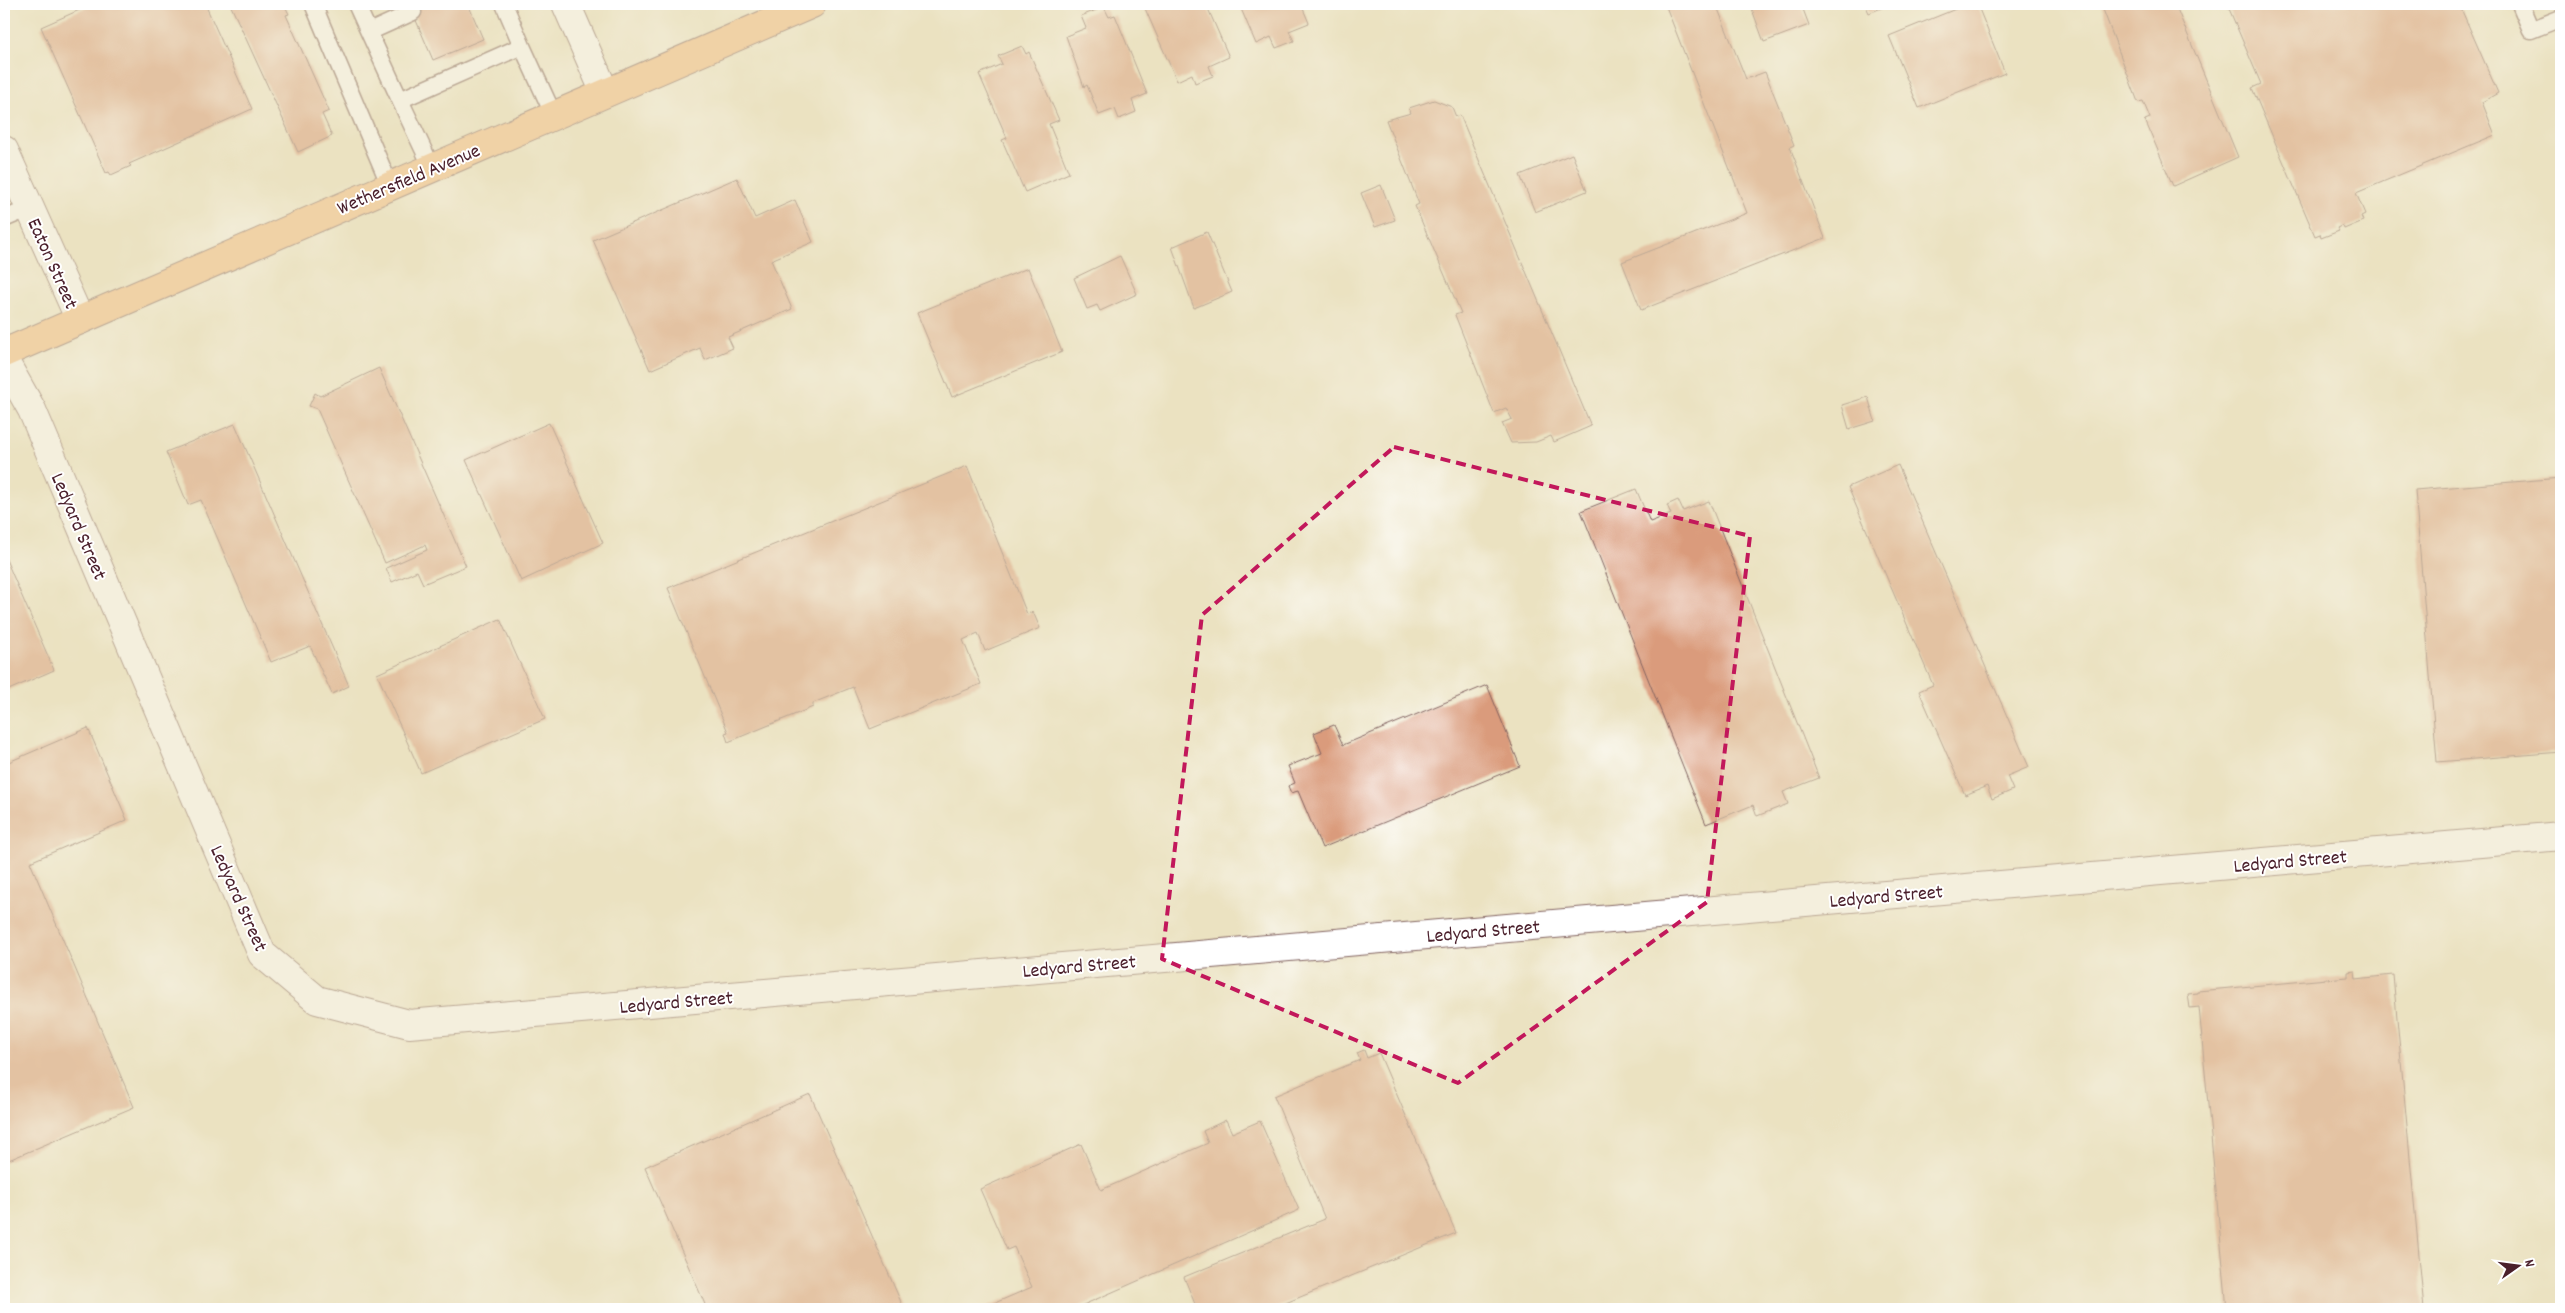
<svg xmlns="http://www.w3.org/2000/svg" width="2565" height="1313" font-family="Dekko,sans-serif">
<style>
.building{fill:#da9b7b}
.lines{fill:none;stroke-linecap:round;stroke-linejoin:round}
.lane-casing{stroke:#826360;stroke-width:19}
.street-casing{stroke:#826360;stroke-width:30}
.primary-casing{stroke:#826360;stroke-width:30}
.lane{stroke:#fff;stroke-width:16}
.street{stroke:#fff;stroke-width:28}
.primary{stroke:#f6be86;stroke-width:28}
.marked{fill:none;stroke:#c2185b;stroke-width:4;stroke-dasharray:10 6;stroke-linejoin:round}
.labels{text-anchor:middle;stroke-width:4;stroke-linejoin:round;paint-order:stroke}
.street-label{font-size:20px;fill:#4a1f2b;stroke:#fff}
</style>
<rect width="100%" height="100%" fill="#fff"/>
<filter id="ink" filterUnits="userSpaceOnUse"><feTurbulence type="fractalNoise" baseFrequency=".02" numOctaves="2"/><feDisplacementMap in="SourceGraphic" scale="10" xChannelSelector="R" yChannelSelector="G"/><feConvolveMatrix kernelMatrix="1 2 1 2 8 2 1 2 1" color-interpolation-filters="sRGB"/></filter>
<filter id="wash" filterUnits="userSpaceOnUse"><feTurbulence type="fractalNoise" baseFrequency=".0096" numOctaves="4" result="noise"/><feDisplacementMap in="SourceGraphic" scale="20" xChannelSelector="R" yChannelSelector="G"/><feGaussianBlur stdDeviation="1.12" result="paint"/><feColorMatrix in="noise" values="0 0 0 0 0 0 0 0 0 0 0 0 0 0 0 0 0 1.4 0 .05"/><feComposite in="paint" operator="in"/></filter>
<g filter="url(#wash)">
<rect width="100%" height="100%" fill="#ebe2c1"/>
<g id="blocks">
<path class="building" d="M93 4H205L252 109 129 164 131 166 111 175 109 172 106 173 41 27Z
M230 4H284L289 14 286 15 329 111 322 114 332 136 298 152Z
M409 4H468L483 39 433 60Z
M1143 4H1206L1229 57 1209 66 1213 76 1195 83 1192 74 1177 81Z
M1239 4H1301L1309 23 1289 31 1294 41 1276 48 1271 37 1256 44Z
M1665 4H1716L1746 79 1765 72 1794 145 1790 147 1825 238 1641 310 1622 262 1747 213Z
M1750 4H1801L1809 25 1764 42Z
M1865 4H1891L1869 13Z
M1968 4H1977L2005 73 1919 108 1889 36Z
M2101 4H2175L2238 157 2173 186 2145 120 2150 118 2143 101 2138 102Z
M2227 4H2459L2498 93 2482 102 2495 135 2356 193 2365 214 2361 216 2363 221 2344 229 2343 225 2337 228 2339 231 2321 238 2320 234 2315 236 2252 88 2261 84Z
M1104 7 1109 17 1115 15 1147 94 1132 100 1136 112 1119 119 1115 109 1099 115 1087 85 1084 87 1066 36 1086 28 1081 16Z
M1022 46 1026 54 1029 52 1059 120 1049 124 1069 173 1025 192 1002 140 1007 138 979 74 1002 64 998 56Z
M1434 100 1452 107 1456 117 1460 115 1591 426 1554 442 1551 436 1536 442 1511 443 1502 423 1512 419 1506 408 1494 413 1455 315 1461 313 1415 206 1419 204 1386 120 1411 113 1409 108Z
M1572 154 1587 191 1535 212 1520 175Z
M737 178 755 218 795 200 813 242 771 260 792 309 728 337 733 348 705 360 700 348 650 370 593 240Z
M1381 185 1395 220 1375 227 1361 193Z
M1207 232 1232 292 1194 308 1172 247Z
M1120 256 1137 294 1100 311 1097 305 1087 309 1074 278Z
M1028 268 1062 352 952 397 917 313Z
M379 368 466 566 423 584 417 571 392 582 386 568 427 550 425 545 385 563 317 409 309 406 315 393 320 396Z
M1868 397 1875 421 1849 429 1842 405Z
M549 423 603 543 521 581 466 460Z
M235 424 349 686 332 694 310 646 271 662 201 500 188 505 166 452Z
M1898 465 2029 767 2007 776 2013 790 1992 799 1987 786 1965 795 1919 691 1933 685 1848 487Z
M967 466 1027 614 1033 612 1040 628 985 651 978 633 963 640 981 684 870 729 853 687 813 703V707L728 742 725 733 728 732 668 588Z
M2561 478V752L2437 762 2415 490Z
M1636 489 1650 522 1671 514 1667 505 1678 500 1683 511 1709 501 1819 778 1783 792 1788 804 1757 816 1753 805 1706 824 1581 511Z
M4 555 54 670 4 692Z
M500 619 545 719 421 773 377 674Z
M1487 685 1520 766 1322 848 1298 791 1291 793 1288 786 1295 783 1288 766 1322 753 1314 733 1334 725 1343 745Z
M88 728 127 820 30 862 134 1107 4 1162V764Z
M2355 971 2356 979 2393 975 2424 1309H2227L2199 1007 2190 1008 2188 994 2198 993V991L2348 977V972Z
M1364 1050 1367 1058 1379 1053 1456 1233 1271 1309H1197L1184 1277 1325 1219 1274 1096 1360 1060 1357 1053Z
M810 1094 904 1309H707L645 1167Z
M1226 1120 1232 1133 1260 1121 1299 1210 1074 1309H981L1032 1287 1014 1247 1007 1250 980 1189 1081 1144 1101 1190 1208 1143 1203 1131Z"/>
</g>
</g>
<g filter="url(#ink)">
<use href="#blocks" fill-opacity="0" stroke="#826360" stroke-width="1"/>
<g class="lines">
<defs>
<path id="lane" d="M313 4 390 186
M356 4 400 100
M2520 4 2531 30 2561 18
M369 32 413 12
M522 46 554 116
M432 168 400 100 522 46 504 4
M4 219 30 208"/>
<path id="street" d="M566 4 605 93
M4 150 80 320
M4 360 32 410 262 954 317 1000 409 1024 2561 836"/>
<path id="primary" d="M4 353 812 4"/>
</defs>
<use href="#lane" class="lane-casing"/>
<use href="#street" class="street-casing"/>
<use href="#primary" class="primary-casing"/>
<use href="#lane" class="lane"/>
<use href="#street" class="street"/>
<use href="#primary" class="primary"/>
</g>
</g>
<path d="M0 0H2565V1313H0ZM1394 447 1750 536 1707 902 1458 1083 1162 959 1202 615Z" fill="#ebe2c1" fill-opacity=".55" fill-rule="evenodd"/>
<path class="marked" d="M1394 447 1750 536 1707 902 1458 1083 1162 959 1202 615Z"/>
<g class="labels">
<g class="street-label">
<text transform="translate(408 178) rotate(-23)" y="7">Wethersfield Avenue</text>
<text transform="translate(54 263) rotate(66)" y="7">Eaton Street</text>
<text transform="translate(80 526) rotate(67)" y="7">Ledyard Street</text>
<text transform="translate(2290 860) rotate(-5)" y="7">Ledyard Street</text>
<text transform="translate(1886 895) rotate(-5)" y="7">Ledyard Street</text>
<text transform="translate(240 898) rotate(66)" y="7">Ledyard Street</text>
<text transform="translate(1483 930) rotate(-5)" y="7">Ledyard Street</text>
<text transform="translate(1079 965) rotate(-5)" y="7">Ledyard Street</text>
<text transform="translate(676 1001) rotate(-5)" y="7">Ledyard Street</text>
</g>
</g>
<rect width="2565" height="1313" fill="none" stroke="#fff" stroke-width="20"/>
<g transform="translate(2518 1266) rotate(76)" stroke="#ffffff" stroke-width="4" paint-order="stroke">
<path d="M0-4L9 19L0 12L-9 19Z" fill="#4a1f2b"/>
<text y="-8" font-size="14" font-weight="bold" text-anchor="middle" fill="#4a1f2b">N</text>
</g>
</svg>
